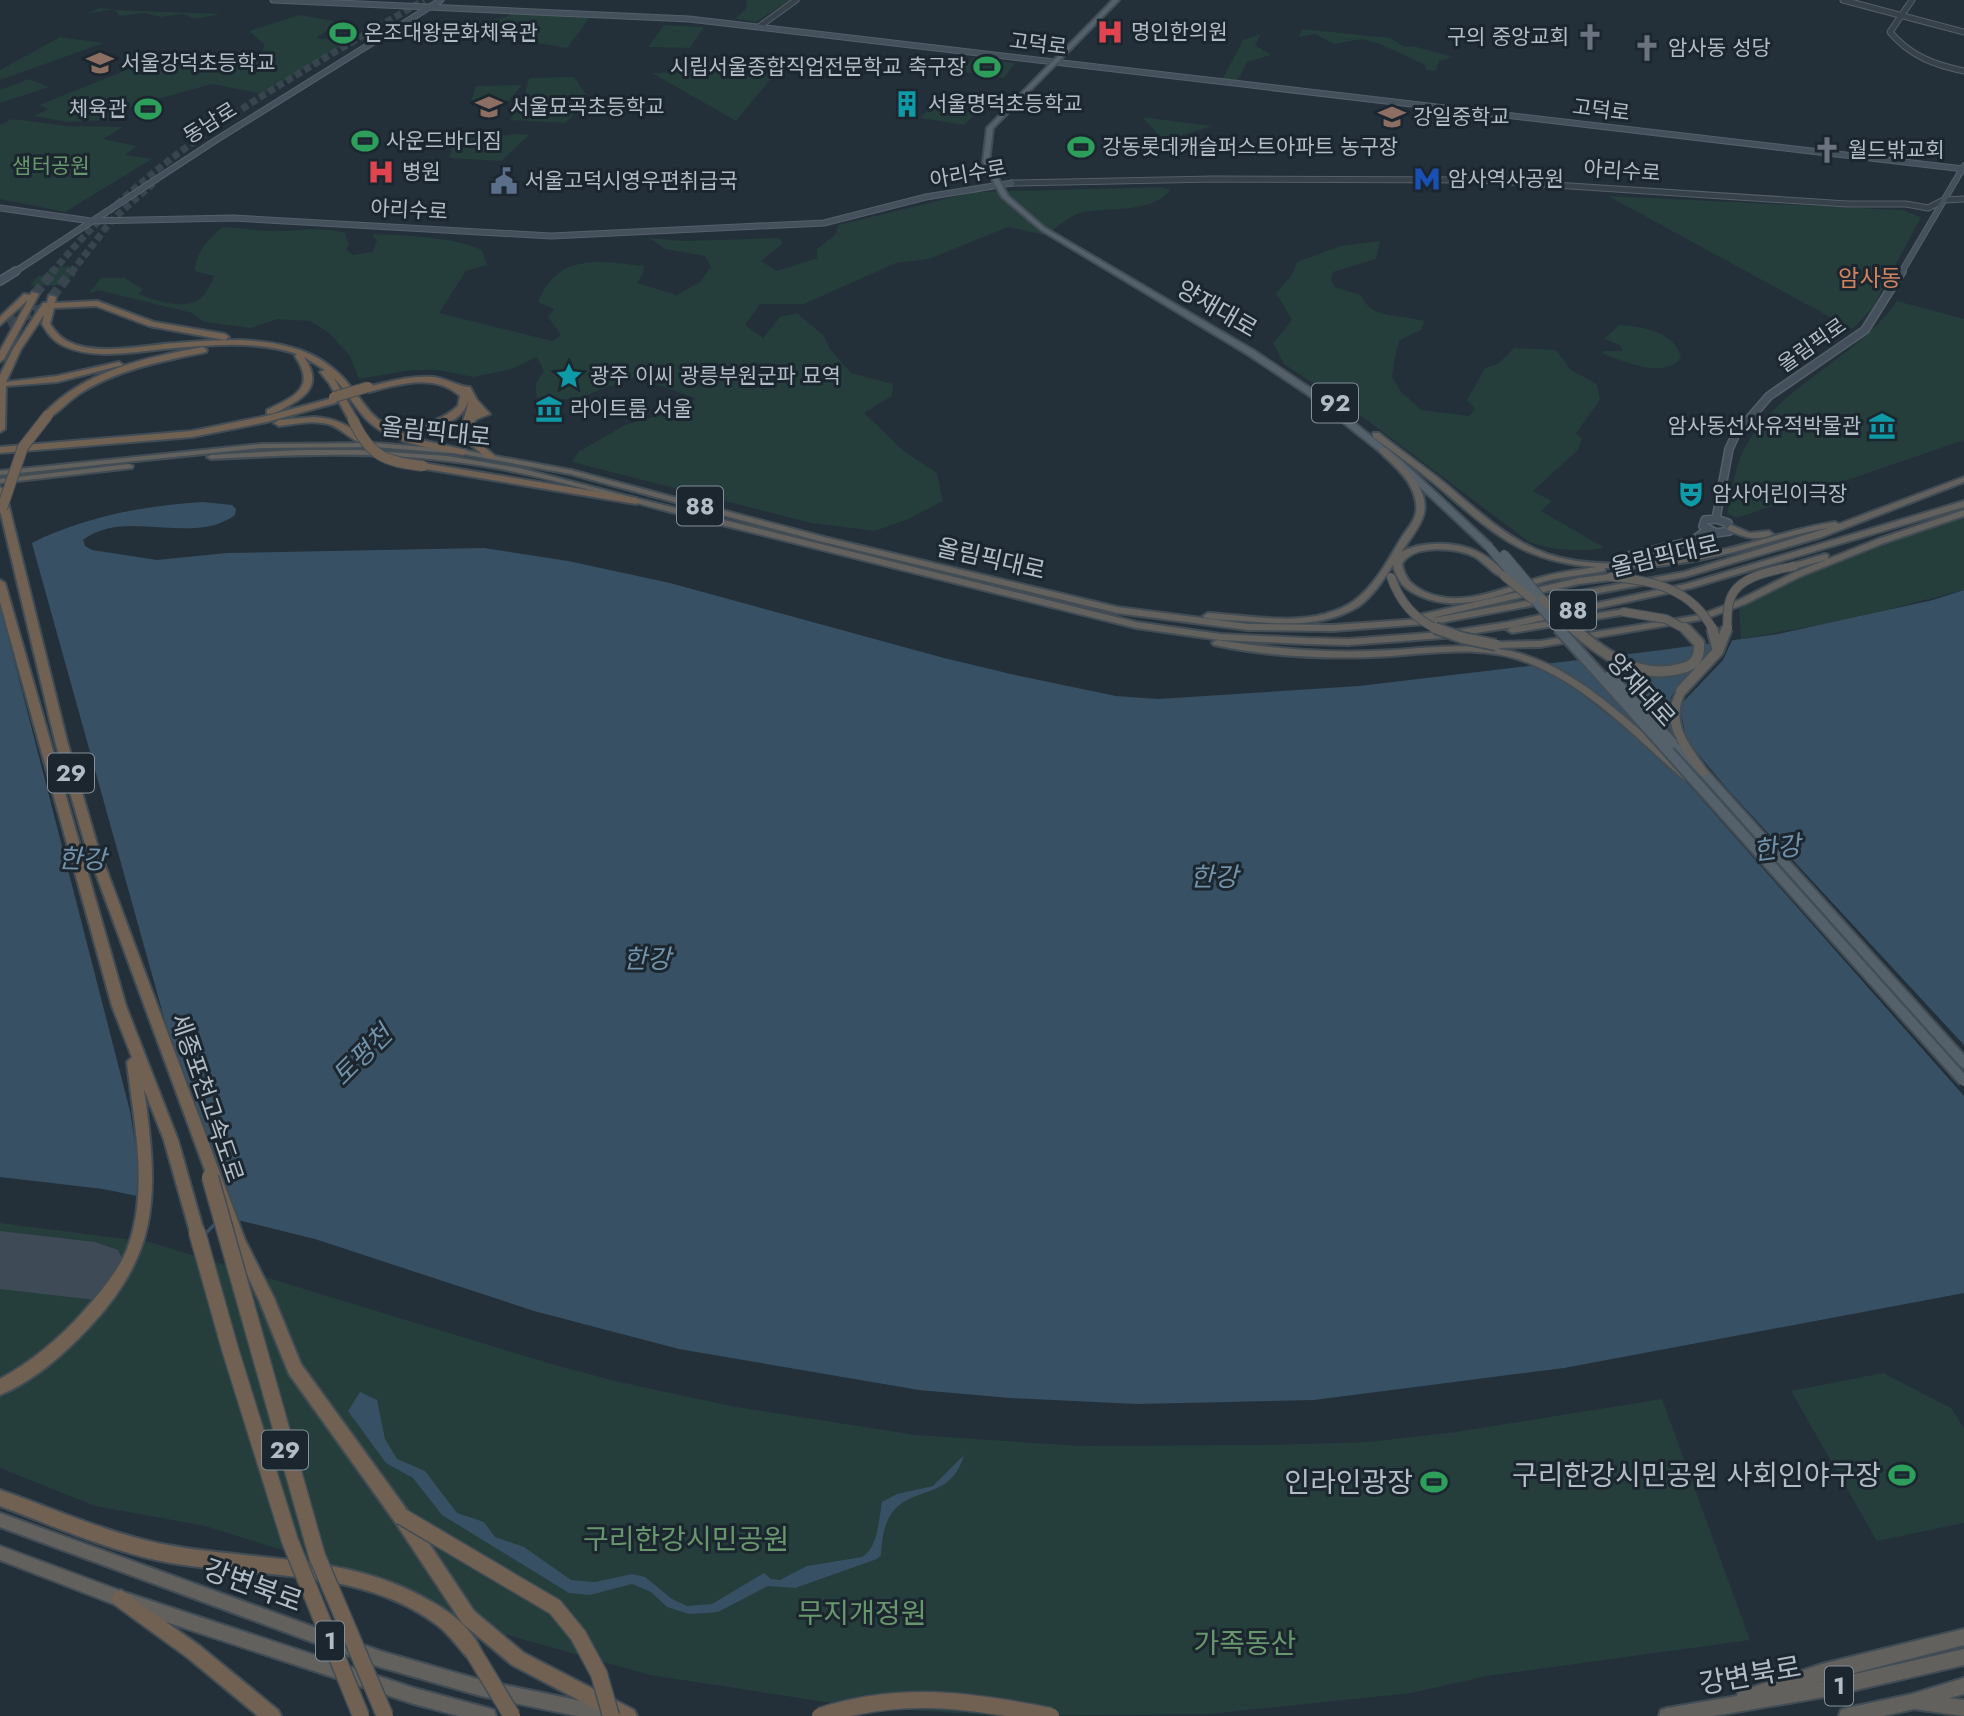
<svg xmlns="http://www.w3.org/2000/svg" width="1964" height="1716" font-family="Jost,'Noto Sans KR',sans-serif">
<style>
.green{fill:#253d3b}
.water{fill:#385063}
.pier{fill:#23303a}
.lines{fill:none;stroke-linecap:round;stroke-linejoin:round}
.stream{stroke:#385063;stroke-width:3.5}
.runway{fill:#3e4b56;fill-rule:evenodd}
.motorway-tunnel-far1{stroke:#38454f;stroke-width:7;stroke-dasharray:7 3.5;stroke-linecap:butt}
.motorway-tunnel{stroke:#38454f;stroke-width:10;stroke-dasharray:10 4.5;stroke-linecap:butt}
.tertiary-casing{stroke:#545f68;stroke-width:7}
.secondary-far1-casing{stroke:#545f68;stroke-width:7}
.secondary-casing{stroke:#545f68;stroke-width:10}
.primary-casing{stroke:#424d56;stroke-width:4}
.trunk-casing{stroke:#414c55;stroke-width:4}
.motorway-casing{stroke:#414c55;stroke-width:4}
.tertiary{stroke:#36414a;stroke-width:5}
.secondary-far1{stroke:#44515d;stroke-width:5}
.secondary{stroke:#44515d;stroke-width:7}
.primary{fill:#54616a;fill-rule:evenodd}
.trunk{fill:#62615e;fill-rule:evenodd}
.motorway{fill:#706153;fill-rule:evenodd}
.primary-bridge-far1-casing{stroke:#424d56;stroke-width:10;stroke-linecap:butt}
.primary-bridge-casing{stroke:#424d56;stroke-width:14;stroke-linecap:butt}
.trunk-bridge-far1-casing{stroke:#414c55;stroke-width:10;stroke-linecap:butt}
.trunk-bridge-casing{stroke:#414c55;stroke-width:14;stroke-linecap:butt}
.motorway-bridge-far1-casing{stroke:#414c55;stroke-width:12;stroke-linecap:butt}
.motorway-bridge-casing{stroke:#414c55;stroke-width:19;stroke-linecap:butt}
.primary-bridge-far1{stroke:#54616a;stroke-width:8}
.primary-bridge{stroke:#54616a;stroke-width:10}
.trunk-bridge-far1{stroke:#62615e;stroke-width:8}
.trunk-bridge{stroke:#62615e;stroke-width:10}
.motorway-bridge-far1{stroke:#706153;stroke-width:10}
.motorway-bridge{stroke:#706153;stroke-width:16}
.labels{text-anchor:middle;stroke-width:6;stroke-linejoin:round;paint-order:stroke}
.far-poi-label{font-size:21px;fill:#b1bcc6;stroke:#1b262f;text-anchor:start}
.far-street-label{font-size:21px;fill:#b1bcc6;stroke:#1b262f}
.far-park-label{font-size:21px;fill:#69976d;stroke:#1b262f}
.far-quarter-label{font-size:23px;fill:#d18261;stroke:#1b262f}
.shield{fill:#1b262f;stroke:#848f99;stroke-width:2}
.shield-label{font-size:23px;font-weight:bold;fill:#b1bcc6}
.street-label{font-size:24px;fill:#b1bcc6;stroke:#1b262f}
.water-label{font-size:26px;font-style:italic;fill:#7292a9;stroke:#1b262f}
.near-poi-label{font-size:28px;fill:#b1bcc6;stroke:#1b262f;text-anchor:end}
.near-park-label{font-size:28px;fill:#69976d;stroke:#1b262f}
.near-street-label{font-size:28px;fill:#b1bcc6;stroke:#1b262f}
</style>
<rect width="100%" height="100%" fill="#23303a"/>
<path class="green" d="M746 0H790L756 22 735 19 747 7Z
M99 8 116 9V10L221 14 195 19 183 14 160 17 145 13 120 16 114 9 86 14Z
M513 12 591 16 567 48 525 41 520 29 480 23 506 17Z
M299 15 341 22 316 38 349 41 264 94 212 84 135 105 107 120 67 122 34 116 48 109 39 105 139 65 154 69 191 62 204 69 262 57 264 44 249 31Z
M664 25 704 27 690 48 648 47Z
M1302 29 1390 38 1405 47 1413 46 1453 57 1439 61 1436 71 1426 70 1425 65 1380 44 1362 39 1334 44 1315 34 1299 37Z
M1261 34 1255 45 1271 55 1247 62 1237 82 1222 80 1243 40Z
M60 37 104 43 0 80V70Z
M973 58 1015 63 1004 78 959 71Z
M735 70 774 75 736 121 652 73Z
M574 77 587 96 579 110 565 123 510 120 525 94 529 78Z
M29 79 49 87 0 103V90Z
M522 85 507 103 470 104 476 86Z
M932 106 976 113 964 125 920 118Z
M1142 117 1212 126 1164 141Z
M12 119 67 126 123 127 103 139 137 146 125 155 152 159 65 212 0 199V125Z
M517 134 529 135 501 161 449 158 455 140Z
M1162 187 1170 190C1152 214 1110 207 1083 212 1070 215 1056 228 1045 235L1008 227 929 259 896 263 804 304H760L745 325 763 338 780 317 797 313 824 336 830 349 851 373 893 384 892 396 864 413 905 452 937 473 943 501 908 519 875 531 811 523 572 462 578 452 625 425 689 407 695 398 635 377 576 399H539L536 395V383L544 371 537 357 512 369 473 377 438 370H411L359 379 350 356 328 332 310 321 277 319 251 328 204 322 192 313 98 290 88 294 101 278H125L143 289 139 294C157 301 187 312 203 296 208 291 211 282 214 276L195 271C195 253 209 238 223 227 241 228 260 231 278 231 302 231 321 226 345 233L349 244 346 250 353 255 372 252 377 241 372 234C404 235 454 237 482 250L487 265 466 271 439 313 552 341 561 335 548 317 554 309 538 302C558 252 600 261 644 266L643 274 637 283 677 295 700 282 711 267 705 256 665 249 649 238 683 241 779 238 783 243 761 261 777 271 817 258V249L836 234 838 225 974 192Z
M1608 196 1902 210 1921 217 1872 309 1852 329Z
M1380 241 1376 259 1333 272 1331 281 1335 287 1361 295C1370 320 1402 314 1424 321L1421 330 1400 340 1395 356 1392 377 1401 392 1422 410 1469 416 1475 409 1467 400 1485 368 1498 364 1514 348 1556 350 1571 370 1597 384 1600 400 1576 433 1582 439 1578 450 1533 491 1552 501 1541 511 1605 548C1578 552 1555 551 1529 542L1364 418 1284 364 1273 343 1292 320 1276 293 1292 275 1297 262 1341 246Z
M79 266 64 285 30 286 38 276H44L50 267Z
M1897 301 1964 319V440L1737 518 1727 514C1732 494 1734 469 1743 451 1776 386 1856 360 1897 301Z
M1619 325C1642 326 1676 332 1681 358 1663 380 1625 361 1603 354V351H1623L1620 345 1604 339Z
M1964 515V590L1847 620 1741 639 1739 608 1829 564Z
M0 1223 149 1242 548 1363 615 1381 736 1407 916 1435 1082 1446 1270 1445 1368 1442 1456 1432 1662 1399 1750 1640 1487 1676 1411 1693 1210 1714 1002 1716 857 1707 650 1675 450 1619 385 1582 205 1526 95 1506 0 1468Z
M1883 1373 1951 1408 1964 1428V1523L1877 1541 1791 1391Z"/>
<path class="water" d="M203 502 232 505 236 509 235 515C192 547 125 507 83 540L85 546 92 550 157 560 227 553 484 548 568 561 670 583 944 658 1015 675 1116 696 1158 699 1359 686 1662 650 1778 634 1933 600 1964 590V1293L1564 1368 1314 1400 1137 1404 1010 1398 919 1390 679 1349 534 1311 315 1239 147 1198 103 1189 0 1177V559C15 553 29 544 44 537 95 515 149 505 203 502Z
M360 1392 377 1400 385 1439 397 1459 425 1471 457 1513 484 1522 495 1537 524 1547 571 1580 595 1582 632 1574 645 1577 672 1599 687 1606 712 1604 764 1573 771 1579 780 1580 807 1566 862 1557C878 1548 879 1519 882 1502L897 1494 933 1486 964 1455C947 1515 884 1470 881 1555L877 1559 795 1588 768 1586 718 1612 707 1613 689 1614 667 1607 651 1592 632 1584 590 1595 569 1593 442 1515 413 1478 386 1463 348 1411Z"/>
<path class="pier" d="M31 540 210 1183 226 1221 137 1199 139 1168 130 1111 0 605V555Z
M1734 636 1723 660 1683 702 1680 708 1685 733 1693 748 1729 791 1964 1045V1096L1682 777 1646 744 1540 662 1648 737 1577 656 1600 653 1675 736 1668 708 1672 695 1707 657 1714 639Z"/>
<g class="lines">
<path class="stream" d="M207 1232 216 1223"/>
<path class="runway" d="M0 1231 95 1242 118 1250 128 1271 118 1292 95 1300 0 1289Z"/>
<path class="motorway-tunnel-far1" d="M52 273C150 151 292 78 424 0
M71 273 112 220 157 180"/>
<path class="motorway-tunnel" d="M35 294 54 271
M52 297 72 271
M8 324 37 310 54 306"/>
<defs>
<path id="tertiary" d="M1843 0 1964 32
M1912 0 1890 32C1910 56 1935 65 1964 71
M760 26 796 0
M1012 183 1214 179 1479 180 1847 204H1906L1928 208 1944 200 1964 199"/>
<path id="secondary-far1" d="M273 0 689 19 1964 169
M0 208 91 221 233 218 551 236 824 223 926 197 1012 183
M13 273 216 140 441 0
M1901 273 1964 166"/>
<path id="secondary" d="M0 281 16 271
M1716 519 1729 449 1736 434 1769 396 1865 330 1902 271
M1716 519 1728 523 1730 531 1716 533 1703 526 1705 520Z
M1631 555 1692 541 1707 530"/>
<path id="primary" d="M1113 0H1119L993 128 989 162 1008 196 1045 228 1253 350 1313 390 1400 459 1491 544V548H1485L1394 463 1307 394 1247 354 1041 230 1002 197 983 162 987 128Z
M1672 740 1675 741 1708 771 1964 1055V1068L1960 1066 1700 775 1669 745 1667 743 1669 741Z"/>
<path id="trunk" d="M1373 433H1379C1401 451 1425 467 1447 485 1478 511 1508 540 1547 554 1597 571 1665 562 1716 551 1756 543 1794 528 1835 522L1839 524 1964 477V482L1822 537 1685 577 1439 623 1333 631 1248 630 1117 613 819 541 570 474 463 454 374 447 262 448 0 475V471L262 444 374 443 463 450 571 470 824 537 1117 607 1248 624 1333 625 1420 619V615L1423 614 1579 578 1611 574 1615 577 1611 580 1579 584 1432 618 1439 617 1684 572 1828 528C1796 533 1765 544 1734 552 1692 563 1648 569 1605 568V571C1586 575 1565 576 1546 581 1505 592 1462 615 1420 596 1404 589 1397 581 1393 565 1384 579 1373 596 1359 606 1324 628 1281 624 1243 621 1230 620 1217 620 1205 618L1203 616 1208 613C1246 615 1288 624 1325 614 1335 611 1346 607 1354 601 1375 586 1389 558 1402 537 1406 531 1411 525 1414 519 1417 512 1417 505 1415 498 1411 479 1393 465 1380 452V448H1386C1403 466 1434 491 1422 519 1417 531 1408 542 1401 552 1422 541 1456 541 1478 552 1489 557 1500 567 1508 576L1507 578C1496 578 1485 563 1475 557 1457 547 1412 544 1402 564 1405 579 1411 585 1425 592 1463 609 1504 587 1542 577 1559 572 1578 570 1596 567 1523 562 1494 534 1441 489 1420 471 1396 454 1373 437Z
M359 450 447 456 519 468 639 499 1136 622 1220 634 1306 638 1348 639 1443 632 1508 622 1686 584 1964 501V507L1691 588 1508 628 1443 638 1348 645 1306 644 1220 640 1136 628C987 591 839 554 690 517 610 497 531 470 448 461 370 451 290 455 211 459L207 457 211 455 300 450Z
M129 464 133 466 132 468 0 483V479Z
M1964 510V516L1884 543 1799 577 1745 604 1705 619 1540 647 1496 648 1491 645 1496 642 1540 641 1700 615 1739 600 1793 573 1878 539Z
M1731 525 1750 533 1769 531 1773 534C1758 542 1743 537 1728 530L1727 528Z
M1825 554 1828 555V559L1794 569 1790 566 1791 564Z
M1624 609 1627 610 1628 612 1627 614 1512 633 1507 630 1512 627Z
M1217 640C1268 648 1319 653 1371 651 1417 650 1464 641 1510 651 1565 663 1611 705 1653 741 1666 753 1681 764 1692 777L1687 780 1683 779C1635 737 1587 685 1526 662 1478 643 1423 655 1373 657 1321 659 1265 656 1214 645L1212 643Z
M1681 688 1686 691C1668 724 1691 746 1709 773L1704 776 1700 775C1681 748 1658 723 1678 689Z
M0 1513 380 1651 481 1680 615 1708 621 1710 623 1716H577L481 1696 380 1667 0 1527Z
M0 1546 121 1591 414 1688 488 1708 494 1710 496 1716H459L414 1704 121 1607 0 1560Z
M1964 1629V1645L1811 1684 1964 1649V1665L1830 1696 1713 1716H1659L1661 1710 1667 1708 1737 1696 1738 1692 1822 1664Z
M1964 1678V1694L1949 1698 1964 1700V1716L1914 1709 1883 1716H1839L1841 1710 1847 1708 1912 1694Z"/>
<path id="motorway" d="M32 292 39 294 4 359 0 362V351L28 300 0 325V317L24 294 30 295Z
M49 295 56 297 55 303 97 301 154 322 225 334 229 337 225 340 149 326 96 306 54 308 50 324C56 332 60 338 69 342 97 356 145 345 176 343 197 341 219 340 240 340 283 342 322 350 350 386 362 400 369 415 386 425L390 422C416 428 438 424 458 406L460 396C435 373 399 384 369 392L365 389 366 387C388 382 411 375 434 377 447 379 459 387 470 387L477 400 490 414 477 419 470 426 471 436 495 456 493 458H487L461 437C460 424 467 414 468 401 461 430 412 433 389 428L421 440 466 450 468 452 463 455C431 447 389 444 365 418 354 406 346 390 334 378L358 420 356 422H350L339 402 267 422 192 437 0 453V447L192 431 266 416 337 397 329 383 320 372 325 370 304 357C320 380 312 394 288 406 281 410 275 414 267 414V410C294 397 317 388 295 356L297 354C256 340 207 345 164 349 133 352 94 360 64 346 53 341 48 334 42 324L44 315 21 349 6 382 57 376 119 362 123 365 57 382 6 386 5 429 0 432V375L13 349 43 303H47Z
M203 347 207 350 206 352C163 361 120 369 82 392 70 399 60 412 48 418L43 415C82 371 148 357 203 347Z
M314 417C335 418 352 426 367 441L365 443C353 443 343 429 331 425 315 419 295 424 279 426L274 423 279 420Z
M423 463 636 498 641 501 636 504 420 468 418 466Z
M0 487 5 490 67 741 97 844 245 1240 274 1298 301 1364 407 1510 474 1611 524 1653 634 1710 637 1716H609L512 1665 462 1623 395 1522 289 1374 259 1300 231 1241 85 844 55 741 0 510Z
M0 580 5 583 126 1006 178 1140 204 1232 202 1237 197 1239 192 1237 190 1232 164 1140 144 1089C159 1198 161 1257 78 1339 56 1361 29 1383 0 1395V1379C31 1362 59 1339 83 1312 99 1294 116 1274 126 1252 150 1192 134 1124 127 1062L132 1057 112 1006 0 602Z
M0 1490C52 1508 103 1531 157 1543 249 1562 349 1552 432 1602 452 1613 472 1629 481 1650L478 1656 472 1659 466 1656C457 1646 448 1633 437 1625 358 1565 248 1580 156 1560 102 1548 51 1525 0 1506Z
M121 1590 200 1646 278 1710 281 1716H258L188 1658 115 1605 112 1599 115 1593Z"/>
</defs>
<use href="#tertiary" class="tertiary-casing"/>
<use href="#secondary-far1" class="secondary-far1-casing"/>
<use href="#secondary" class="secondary-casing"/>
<use href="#primary" class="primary-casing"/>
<use href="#trunk" class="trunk-casing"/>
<use href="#motorway" class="motorway-casing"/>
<use href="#tertiary" class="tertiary"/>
<use href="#secondary-far1" class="secondary-far1"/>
<use href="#secondary" class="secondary"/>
<use href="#primary" class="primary"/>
<use href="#trunk" class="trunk"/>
<use href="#motorway" class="motorway"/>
<defs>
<path id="primary-bridge-far1" d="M1488 546 1560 630
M1504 554 1548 606"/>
<path id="primary-bridge" d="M1558 628 1964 1081
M1610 676 1672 743"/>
<path id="trunk-bridge-far1" d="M1504 576 1532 599
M1391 577C1400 602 1414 619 1439 630
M1611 577C1653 580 1692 589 1713 630
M1542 599 1575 630
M1624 612 1666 619 1687 630
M1727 630C1728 619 1726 607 1731 597 1740 575 1774 571 1794 566"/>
<path id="trunk-bridge" d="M1435 628 1463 638 1496 645
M1573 628C1604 655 1640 681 1683 668 1696 665 1700 656 1699 643L1685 628
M1718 651 1727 628
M1681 691 1718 651 1712 628"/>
<path id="motorway-bridge-far1" d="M334 397 368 387
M353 420C370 456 385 462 423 466
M2 508 23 447 48 415"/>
<path id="motorway-bridge" d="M210 1177 317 1556 385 1716
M197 1232 230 1349 290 1541 361 1716
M401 1516 555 1607 578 1635 599 1674 611 1716
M472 1650 512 1716
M820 1716C901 1690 970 1700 1051 1716"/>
</defs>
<use href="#primary-bridge-far1" class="primary-bridge-far1-casing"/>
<use href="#primary-bridge" class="primary-bridge-casing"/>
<use href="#trunk-bridge-far1" class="trunk-bridge-far1-casing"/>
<use href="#trunk-bridge" class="trunk-bridge-casing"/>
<use href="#motorway-bridge-far1" class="motorway-bridge-far1-casing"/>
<use href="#motorway-bridge" class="motorway-bridge-casing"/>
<use href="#primary-bridge-far1" class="primary-bridge-far1"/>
<use href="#primary-bridge" class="primary-bridge"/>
<use href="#trunk-bridge-far1" class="trunk-bridge-far1"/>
<use href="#trunk-bridge" class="trunk-bridge"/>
<use href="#motorway-bridge-far1" class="motorway-bridge-far1"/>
<use href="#motorway-bridge" class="motorway-bridge"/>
</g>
<defs>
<symbol id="hospital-bare" viewBox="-9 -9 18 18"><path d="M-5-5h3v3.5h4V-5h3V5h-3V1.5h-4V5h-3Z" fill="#e0444e" stroke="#1b262f" stroke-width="2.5" paint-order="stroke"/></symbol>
<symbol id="stadium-bare" viewBox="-9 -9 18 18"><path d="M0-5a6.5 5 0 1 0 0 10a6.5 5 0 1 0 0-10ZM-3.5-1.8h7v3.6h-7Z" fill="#2e9e5b" stroke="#1b262f" stroke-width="2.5" paint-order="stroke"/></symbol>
<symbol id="church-bare" viewBox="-9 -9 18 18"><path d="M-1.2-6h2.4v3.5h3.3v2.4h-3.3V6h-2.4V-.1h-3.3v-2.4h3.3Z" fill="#6b7280" stroke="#1b262f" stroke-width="2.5" paint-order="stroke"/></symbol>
<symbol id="school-bare" viewBox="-9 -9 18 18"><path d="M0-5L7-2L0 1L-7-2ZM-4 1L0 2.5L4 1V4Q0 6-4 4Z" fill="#8d6e63" stroke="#1b262f" stroke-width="2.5" paint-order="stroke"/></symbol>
<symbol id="building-bare" viewBox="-9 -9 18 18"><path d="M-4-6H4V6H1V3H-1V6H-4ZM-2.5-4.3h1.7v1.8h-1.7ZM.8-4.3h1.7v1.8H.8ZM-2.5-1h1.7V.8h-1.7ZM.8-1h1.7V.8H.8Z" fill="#0f9aa8" stroke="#1b262f" stroke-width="2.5" paint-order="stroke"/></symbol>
<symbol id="metro-bare" viewBox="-9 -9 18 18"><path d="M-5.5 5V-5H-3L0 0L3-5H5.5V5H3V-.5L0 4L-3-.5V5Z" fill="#1a4fb4" stroke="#1b262f" stroke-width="2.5" paint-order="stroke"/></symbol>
<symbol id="civic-bare" viewBox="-9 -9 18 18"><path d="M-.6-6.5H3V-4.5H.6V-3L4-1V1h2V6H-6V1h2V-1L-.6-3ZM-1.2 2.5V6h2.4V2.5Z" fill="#5c6f8a" stroke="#1b262f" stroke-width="2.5" paint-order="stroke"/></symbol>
<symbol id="sight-bare" viewBox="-9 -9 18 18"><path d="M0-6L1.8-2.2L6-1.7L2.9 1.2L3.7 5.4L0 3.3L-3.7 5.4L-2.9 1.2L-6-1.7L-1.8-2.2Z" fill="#0f9aa8" stroke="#1b262f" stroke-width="2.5" paint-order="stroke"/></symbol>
<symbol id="museum-bare" viewBox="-9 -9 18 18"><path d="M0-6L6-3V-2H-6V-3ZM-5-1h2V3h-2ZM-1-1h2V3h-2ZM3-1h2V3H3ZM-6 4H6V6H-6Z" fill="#0f9aa8" stroke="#1b262f" stroke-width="2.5" paint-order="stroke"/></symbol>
<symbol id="theatre-bare" viewBox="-9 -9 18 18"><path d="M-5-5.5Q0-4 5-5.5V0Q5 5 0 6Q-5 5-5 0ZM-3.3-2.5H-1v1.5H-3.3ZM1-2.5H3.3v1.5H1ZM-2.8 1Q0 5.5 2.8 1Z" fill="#0f9aa8" stroke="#1b262f" stroke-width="2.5" paint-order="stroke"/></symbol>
</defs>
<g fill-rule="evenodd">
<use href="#hospital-bare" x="1091" y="13" width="38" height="38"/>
<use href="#stadium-bare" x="324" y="14" width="38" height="38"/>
<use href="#church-bare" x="1571" y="18" width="38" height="38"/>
<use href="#church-bare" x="1628" y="29" width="38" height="38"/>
<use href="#school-bare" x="81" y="44" width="38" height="38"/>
<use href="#stadium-bare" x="968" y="48" width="38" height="38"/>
<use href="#building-bare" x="888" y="85" width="38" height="38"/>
<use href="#school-bare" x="470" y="88" width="38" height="38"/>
<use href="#stadium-bare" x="129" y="90" width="38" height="38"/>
<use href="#school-bare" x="1373" y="98" width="38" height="38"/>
<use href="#stadium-bare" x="346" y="122" width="38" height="38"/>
<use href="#stadium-bare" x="1062" y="128" width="38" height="38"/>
<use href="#church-bare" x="1808" y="131" width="38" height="38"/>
<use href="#hospital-bare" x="362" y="153" width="38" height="38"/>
<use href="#metro-bare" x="1408" y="160" width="38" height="38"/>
<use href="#civic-bare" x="485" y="162" width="38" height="38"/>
<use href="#sight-bare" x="550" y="357" width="38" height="38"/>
<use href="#museum-bare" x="530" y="390" width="38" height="38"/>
<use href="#museum-bare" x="1863" y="407" width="38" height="38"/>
<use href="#theatre-bare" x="1672" y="475" width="38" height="38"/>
<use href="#stadium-bare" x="1883" y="1456" width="38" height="38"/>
<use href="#stadium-bare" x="1415" y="1463" width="38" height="38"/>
</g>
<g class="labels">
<g class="far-poi-label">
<text x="1131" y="39">명인한의원</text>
<text x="364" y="40">온조대왕문화체육관</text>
<text x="1569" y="44" text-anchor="end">구의 중앙교회</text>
<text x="1668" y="55">암사동 성당</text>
<text x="121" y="70">서울강덕초등학교</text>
<text x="966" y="74" text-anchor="end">시립서울종합직업전문학교 축구장</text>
<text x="928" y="111">서울명덕초등학교</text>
<text x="510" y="114">서울묘곡초등학교</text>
<text x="127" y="116" text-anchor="end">체육관</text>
<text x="1413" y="124">강일중학교</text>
<text x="386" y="148">사운드바디짐</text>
<text x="1102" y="154">강동롯데캐슬퍼스트아파트 농구장</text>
<text x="1848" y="157">월드밖교회</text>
<text x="402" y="179">병원</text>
<text x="1448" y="186">암사역사공원</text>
<text x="525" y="188">서울고덕시영우편취급국</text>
<text x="590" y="383">광주 이씨 광릉부원군파 묘역</text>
<text x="570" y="416">라이트룸 서울</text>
<text x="1861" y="433" text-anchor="end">암사동선사유적박물관</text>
<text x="1712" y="501">암사어린이극장</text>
</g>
<g class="far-street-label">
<text transform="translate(1038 44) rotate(7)" y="7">고덕로</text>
<text transform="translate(1601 110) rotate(7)" y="7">고덕로</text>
<text transform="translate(210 123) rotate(-32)" y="7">동남로</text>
<text transform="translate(1622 171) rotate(4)" y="7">아리수로</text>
<text transform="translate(968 174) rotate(-10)" y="7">아리수로</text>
<text transform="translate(409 210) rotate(3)" y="7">아리수로</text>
<text transform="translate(1812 345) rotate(-35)" y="7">올림픽로</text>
</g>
<g class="far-park-label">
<text x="51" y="173">샘터공원</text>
</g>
<g class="far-quarter-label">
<text x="1870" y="286">암사동</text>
</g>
<g class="shield">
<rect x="1312" y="383.5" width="46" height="39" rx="5"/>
<rect x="677" y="486.5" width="46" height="39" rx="5"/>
<rect x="1550" y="590.5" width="46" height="39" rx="5"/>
<rect x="48" y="753.5" width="46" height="39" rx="5"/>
<rect x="262" y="1430.5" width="46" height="39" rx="5"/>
<rect x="316" y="1621.5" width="28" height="39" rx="5"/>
<rect x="1825" y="1666.5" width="28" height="39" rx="5"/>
</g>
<g class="shield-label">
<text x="1335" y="411">92</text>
<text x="700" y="514">88</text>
<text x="1573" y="618">88</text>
<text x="71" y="781">29</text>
<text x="285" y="1458">29</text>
<text x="330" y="1649">1</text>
<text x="1839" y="1694">1</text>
</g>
<g class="street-label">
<text transform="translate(1217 309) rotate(30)" y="8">양재대로</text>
<text transform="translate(436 432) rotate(6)" y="8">올림픽대로</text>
<text transform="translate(1665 556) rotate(-13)" y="8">올림픽대로</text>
<text transform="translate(991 559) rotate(13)" y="8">올림픽대로</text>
<text transform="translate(1641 690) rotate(48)" y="8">양재대로</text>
<text transform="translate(207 1098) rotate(71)" y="8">세종포천고속도로</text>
</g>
<g class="water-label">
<text transform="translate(1777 848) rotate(-8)" y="9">한강</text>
<text transform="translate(82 859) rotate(2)" y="9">한강</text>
<text x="1214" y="886">한강</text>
<text x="647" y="968">한강</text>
<text transform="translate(362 1055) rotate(-45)" y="9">토평천</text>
</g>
<g class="near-poi-label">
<text x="1881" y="1485">구리한강시민공원 사회인야구장</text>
<text x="1413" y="1492">인라인광장</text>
</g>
<g class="near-park-label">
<text x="686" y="1549">구리한강시민공원</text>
<text x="862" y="1623">무지개정원</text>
<text x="1245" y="1653">가족동산</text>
</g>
<g class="near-street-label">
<text transform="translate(253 1585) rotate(20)" y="10">강변북로</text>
<text transform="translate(1750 1675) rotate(-10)" y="10">강변북로</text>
</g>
</g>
</svg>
